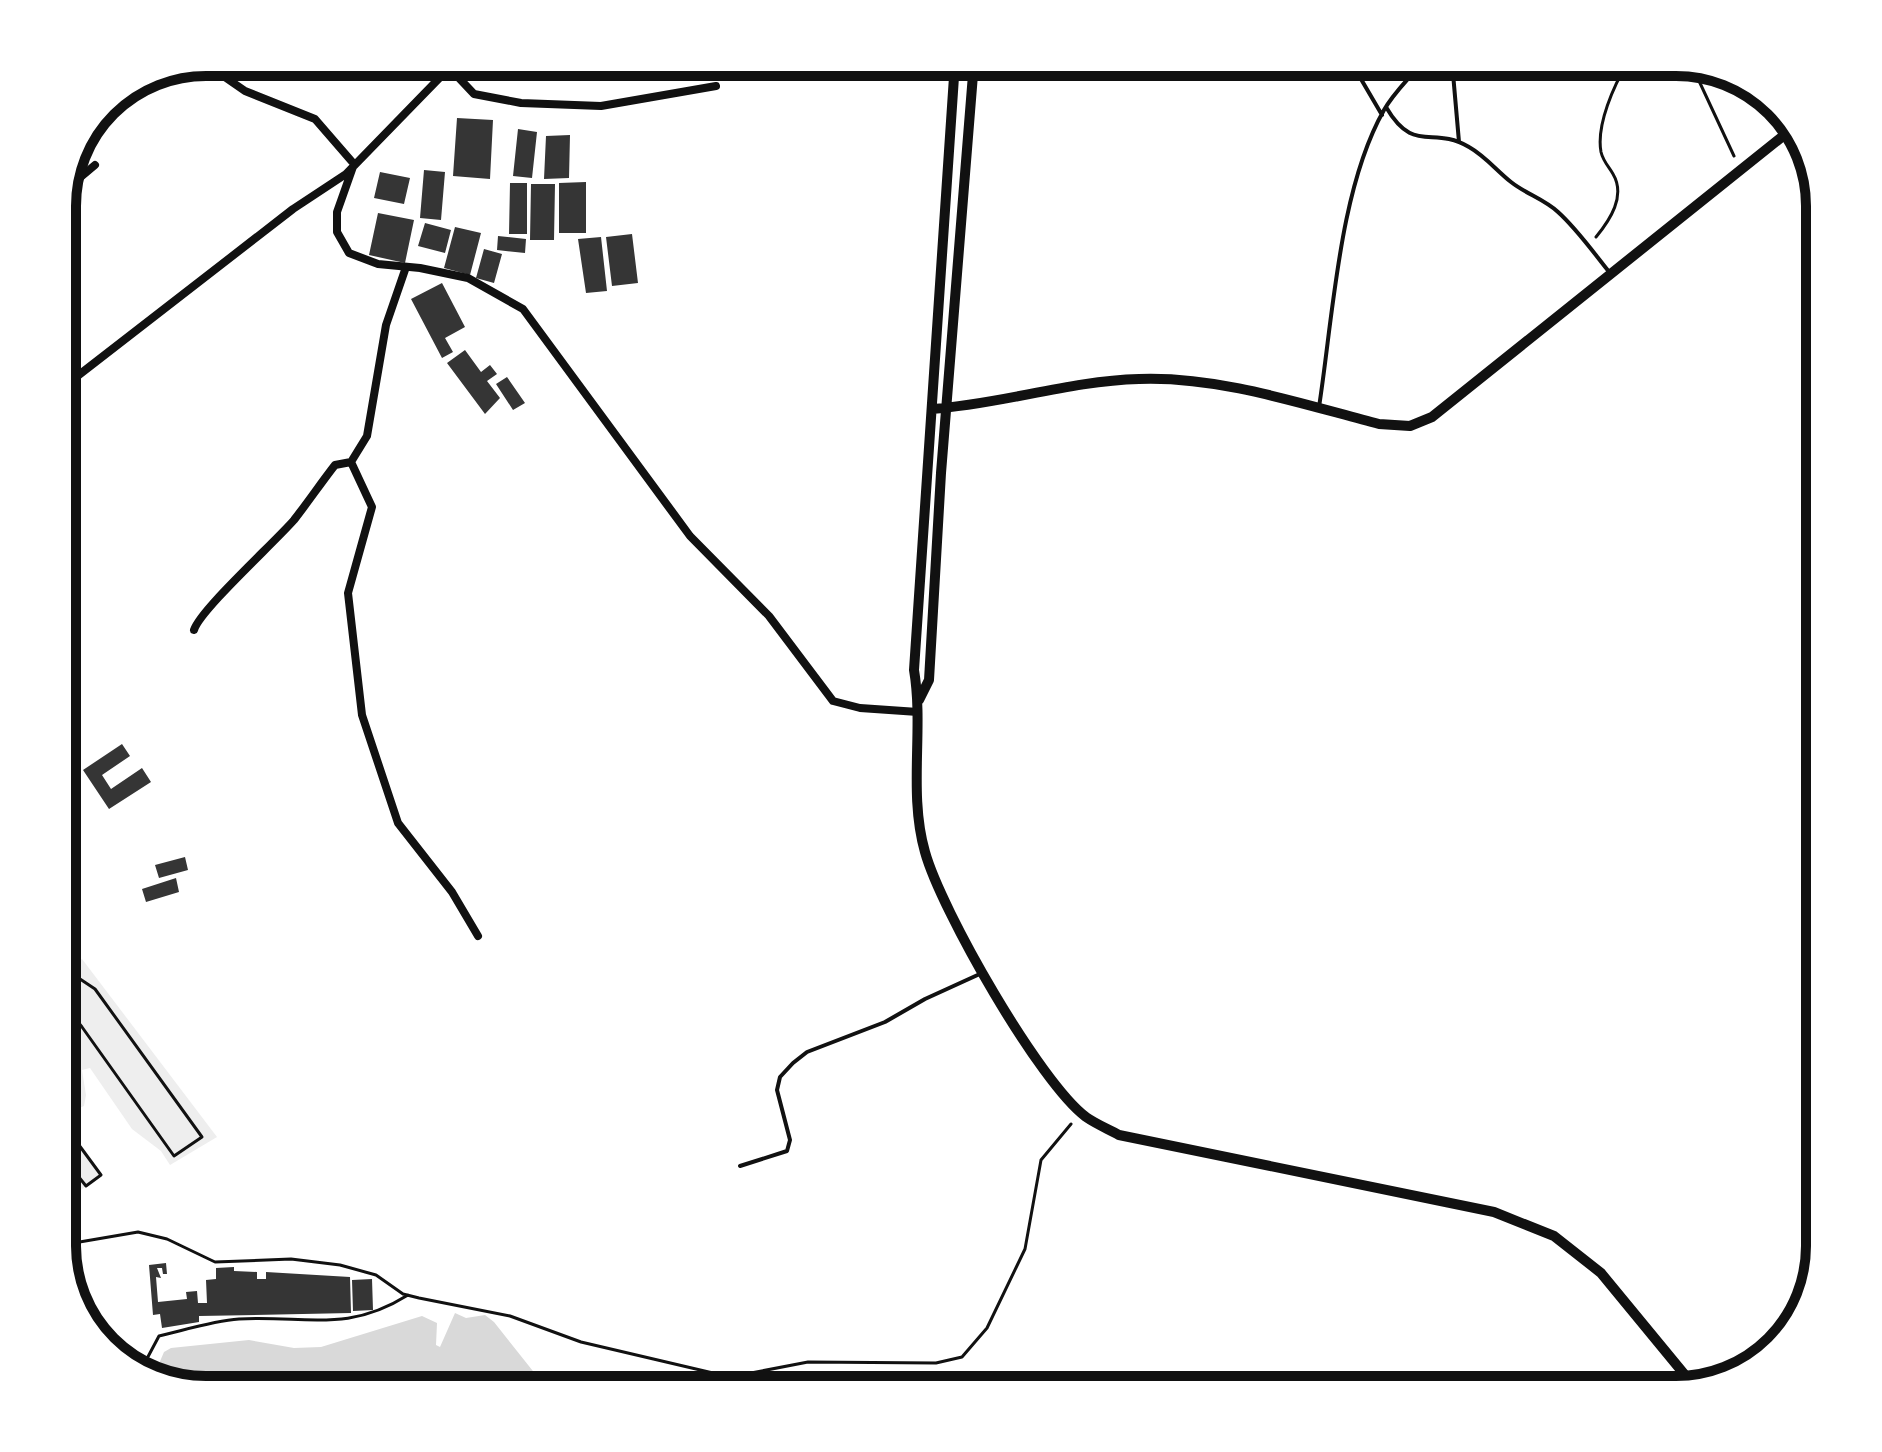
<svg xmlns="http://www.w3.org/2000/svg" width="1882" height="1452" font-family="'Roboto Serif',serif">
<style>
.green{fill:#eee}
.water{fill:#d9d9d9}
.building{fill:#353535}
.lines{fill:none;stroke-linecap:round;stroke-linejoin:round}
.path{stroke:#111;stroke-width:3}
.service{stroke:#111;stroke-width:4}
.minor{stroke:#111;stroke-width:8}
.tertiary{stroke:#111;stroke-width:10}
.rim{fill:none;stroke:#111;stroke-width:10}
</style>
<rect width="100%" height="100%" fill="#fff"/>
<path class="green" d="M82 959 217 1137 170 1165 161 1151 132 1129 90 1068 82 1070 86 1095 84 1106 62 1115V973Z
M62 1122 101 1175 81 1190 62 1165Z"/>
<path class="water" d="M455 1313 466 1318 485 1315 494 1322 548 1390H206L155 1373 164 1352 171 1348 249 1340 294 1348 321 1347 422 1316 437 1323 436 1345 440 1347Z"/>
<path class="building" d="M457 118 493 120 490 179 453 176Z
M518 129 537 132 532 178 513 176Z
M570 135 569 178 544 179 546 136Z
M424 170 445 172 441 220 420 218Z
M380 172 410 178 404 204 374 198Z
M586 182V233H559V183Z
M510 183H527V234H509Z
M531 184H555L554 240H530Z
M378 213 414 220 405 263 369 255Z
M425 223 451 230 445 253 418 246Z
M455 227 481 233 470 275 444 268Z
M632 234 638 283 612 286 606 237Z
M498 236 526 239 525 253 497 250Z
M601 237 607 291 586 293 578 239Z
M484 249 502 254 494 283 476 278Z
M442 283 465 327 445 338 453 352 442 358 411 299Z
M465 350 481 372 490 365 497 374 487 381 500 398 485 414 447 363Z
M507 377 525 403 513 410 496 384Z
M122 744 130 756 102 775 111 789 142 768 151 782 109 809 83 770Z
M185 857 188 870 159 878 155 865Z
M176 878 179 892 146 902 142 889Z
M62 1180 73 1195 62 1203Z
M166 1263 167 1274H163L162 1268H157L161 1278 156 1277 158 1302 187 1299 186 1292 197 1291 198 1303H207L206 1280 216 1279V1268L234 1267V1271L257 1272V1279H266V1272L350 1277 351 1313 199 1316V1322L162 1328 160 1314 153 1315 149 1265Z
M372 1279 373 1310 353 1311 352 1280Z"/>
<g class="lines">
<path class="path" d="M1693 68 1734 156
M1596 237C1610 220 1626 196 1613 174 1609 167 1603 161 1601 152 1596 125 1614 85 1628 62
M62 1014 74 1017 82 1027 174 1156 202 1137 95 989 80 979 62 982
M62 1156 86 1186 101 1175 62 1122
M62 1245 138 1232 167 1239 215 1262 291 1259 340 1265 376 1275 403 1294 419 1298 510 1316 581 1342 713 1373H751L808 1362 936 1363 962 1357 987 1328 1025 1249 1041 1160 1071 1124
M75 1301 86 1321
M142 1368 159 1336C185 1330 212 1321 239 1319 305 1315 346 1334 408 1295"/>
<path class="service" d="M1351 62 1382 115
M1452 62 1459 142
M1386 107C1414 155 1432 125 1469 147 1485 156 1497 171 1511 182 1526 194 1544 199 1558 212 1577 229 1593 252 1610 273
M1319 407C1333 317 1339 189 1384 110 1394 92 1410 78 1422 62
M740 1166 787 1151 790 1140 777 1090 780 1077 793 1063 807 1052 885 1022 925 999 982 973"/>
<path class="minor" d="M212 62 219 73 245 91 315 119 354 164 337 212V232L349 253 378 264 420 268 468 278 523 309 690 536 769 616 833 701 860 708 918 712
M456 62 458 77 474 94 521 103 601 106 716 86
M64 191 95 165
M62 388 293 209 346 174 455 62
M351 462 372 507 348 593 362 715 398 823 452 892 478 936
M194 630C200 610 274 543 294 520 308 502 321 483 335 465L351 462 367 436 386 325 406 267"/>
<path class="tertiary" d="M955 62 914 670C924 729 908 793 925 852 941 910 1040 1083 1086 1117 1096 1124 1108 1129 1119 1135L1494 1212 1554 1236 1601 1273 1694 1386
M932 409C1002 404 1069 381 1139 379 1219 376 1302 404 1379 424L1410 426 1432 417 1793 128
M919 700 929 680 941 473 974 62"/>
</g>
<path d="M0 0H1882V1452H0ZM206 76H1676A130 130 0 0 1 1806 206V1246A130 130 0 0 1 1676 1376H206A130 130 0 0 1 76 1246V206A130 130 0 0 1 206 76Z" fill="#fff" fill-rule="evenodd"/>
<path class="rim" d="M206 76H1676A130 130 0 0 1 1806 206V1246A130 130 0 0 1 1676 1376H206A130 130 0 0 1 76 1246V206A130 130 0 0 1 206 76Z"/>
</svg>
